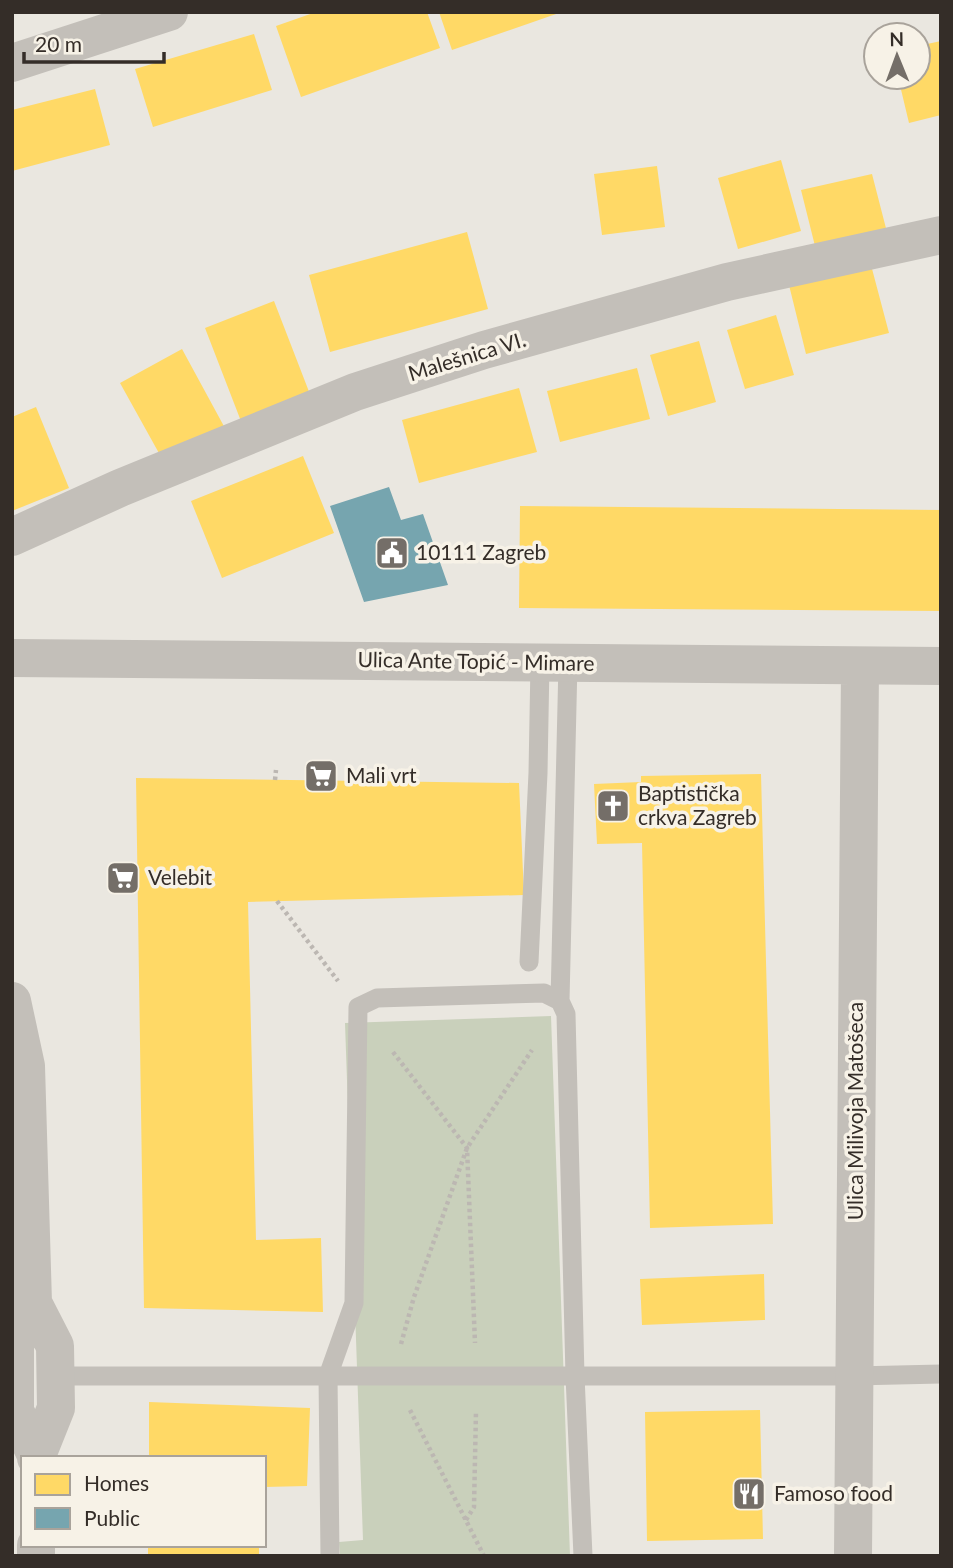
<svg xmlns="http://www.w3.org/2000/svg" width="953" height="1568" font-family="Lato,sans-serif">
<style>
.green{fill:#c9d0bb}
.homes{fill:#ffd966}
.public{fill:#76a5af}
.lines{fill:none;stroke-linecap:round;stroke-linejoin:round}
.path{stroke:#bcb7b2;stroke-width:4.5;stroke-dasharray:3.5 3.5;stroke-linecap:butt}
.service{stroke:#c3bfb9;stroke-width:19}
.minor{stroke:#c3bfb9;stroke-width:38}
.tertiary{stroke:#c3bfb9;stroke-width:38}
.labels{text-anchor:middle;stroke-width:7;stroke-linejoin:round;paint-order:stroke}
.street-label{font-size:21px;fill:#342d28;stroke:#f7f2e7}
.poi-label{font-size:21px;fill:#342d28;stroke:#f7f2e7;text-anchor:start}
</style>
<rect width="100%" height="100%" fill="#eae7e0"/>
<path class="green" d="M551 1016 570 1556H340L339 1542 363 1540 345 1023Z"/>
<path class="homes" d="M316 12H427L440 48 301 97 276 26Z
M439 12H558L559 13 452 50Z
M254 34 272 90 153 127 135 69Z
M941 41V115L909 123 898 77H918V46Z
M95 89 110 145 12 171V110Z
M781 160 801 231 738 249 718 178Z
M657 166 665 227 602 235 594 174Z
M872 174 889 240 818 258 801 190Z
M467 232 488 309 330 352 309 275Z
M871 265 889 333 806 354 789 285Z
M274 301 313 402 244 429 205 328Z
M776 315 794 375 745 389 727 330Z
M699 341 716 402 668 416 650 355Z
M182 349 226 430 165 464 120 383Z
M637 368 650 419 560 442 547 391Z
M519 388 537 452 419 483 402 420Z
M36 407 69 488 12 511V417Z
M303 456 334 533 222 578 191 501Z
M520 506 941 510V611L519 608Z
M761 774 773 1224 650 1228 642 843 597 844 594 784 641 782V776Z
M136 778 519 783 524 895 248 902 256 1240 321 1238 323 1312 144 1308Z
M764 1274 765 1320 642 1325 640 1279Z
M149 1402 310 1408 307 1486 264 1487V1458H149Z
M760 1410 763 1539 647 1541 645 1412Z
M148 1545H259V1556H148Z"/>
<path class="public" d="M389 487 401 520 423 514 448 585 364 602 330 506Z"/>
<g class="lines">
<path class="path" d="M275 780 276 770
M277 901 338 981
M393 1052 467 1148 475 1343
M401 1344 414 1297 467 1148 532 1050
M410 1410 484 1556
M466 1520 474 1507 476 1411"/>
<path class="service" d="M529 962 538 773 540 663
M560 1001 568 663
M69 1376H854L941 1374
M330 1556 328 1376 354 1303 358 1007 377 998 544 993 560 1001 566 1014 575 1376 583 1556"/>
<path class="minor" d="M12 63 169 12
M12 537 120 488 355 392 484 350 727 282 941 235
M12 658 941 666
M853 1556 860 666"/>
<path class="tertiary" d="M12 1001 26 1066 33 1303 15 1345V1411L36 1455
M33 1303 55 1346 56 1408 36 1458
M36 1545V1556"/>
</g>
<defs>
<symbol id="civic-square" viewBox="-11 -11 22 22"><rect x="-9" y="-9" width="18" height="18" rx="4" fill="#746e68" stroke="#f7f2e7"/><path d="M-.6-6.5H3V-4.5H.6V-3L4-1V1h2V6H-6V1h2V-1L-.6-3ZM-1.2 2.5V6h2.4V2.5Z" fill="#fff"/></symbol>
<symbol id="supermarket-square" viewBox="-11 -11 22 22"><rect x="-9" y="-9" width="18" height="18" rx="4" fill="#746e68" stroke="#f7f2e7"/><path d="M-6-5.5h2.5l.6 2H6L4.5 2H-2.5L-4.4-4H-6ZM-1.5 3.2a1.3 1.3 0 1 0 .1 0ZM3 3.2a1.3 1.3 0 1 0 .1 0Z" fill="#fff"/></symbol>
<symbol id="church-square" viewBox="-11 -11 22 22"><rect x="-9" y="-9" width="18" height="18" rx="4" fill="#746e68" stroke="#f7f2e7"/><path d="M-1.2-6h2.4v3.5h3.3v2.4h-3.3V6h-2.4V-.1h-3.3v-2.4h3.3Z" fill="#fff"/></symbol>
<symbol id="restaurant-square" viewBox="-11 -11 22 22"><rect x="-9" y="-9" width="18" height="18" rx="4" fill="#746e68" stroke="#f7f2e7"/><path d="M-5-6h1v4h1v-4h1v4h1v-4h1v5L-1.5 .5V6h-2V.5L-5-1ZM5-6V6H3V1.5H1.5Q1.5-4 5-6Z" fill="#fff"/></symbol>
</defs>
<g fill-rule="evenodd">
<use href="#civic-square" x="373" y="534" width="38" height="38"/>
<use href="#supermarket-square" x="302" y="757" width="38" height="38"/>
<use href="#church-square" x="594" y="787" width="38" height="38"/>
<use href="#supermarket-square" x="104" y="859" width="38" height="38"/>
<use href="#restaurant-square" x="730" y="1475" width="38" height="38"/>
</g>
<g class="labels">
<g class="street-label">
<text transform="translate(467 357) rotate(-17)" y="7">Malešnica VI.</text>
<text transform="translate(476 662) rotate(1)" y="7">Ulica Ante Topić - Mimare</text>
<text transform="translate(856 1111) rotate(-90)" y="7">Ulica Milivoja Matošeca</text>
</g>
<g class="poi-label">
<text x="416" y="560">10111 Zagreb</text>
<text x="346" y="783">Mali vrt</text>
<text x="638" y="801">Baptistička<tspan x="638" dy="24">crkva Zagreb</tspan></text>
<text x="148" y="885">Velebit</text>
<text x="774" y="1501">Famoso food</text>
</g>
</g>
<rect width="953" height="1568" fill="none" stroke="#342d28" stroke-width="28"/>
<rect x="21" y="1456" width="245" height="91" fill="#f7f2e7" stroke="#a9a39b" stroke-width="2"/>
<rect x="35" y="1474" width="35" height="21" fill="#ffd966" stroke="#a9a39b" stroke-width="2"/>
<text x="84" y="1491" font-size="21" fill="#342d28">Homes</text>
<rect x="35" y="1508" width="35" height="21" fill="#76a5af" stroke="#a9a39b" stroke-width="2"/>
<text x="84" y="1526" font-size="21" fill="#342d28">Public</text>
<g transform="translate(897 56) rotate(359)"><circle r="33" fill="#f7f2e7" stroke="#a9a39b" stroke-width="2"/>
<path d="M0-5L12 26L0 18L-12 26Z" fill="#746e68"/>
<text y="-10" font-size="19" font-weight="bold" text-anchor="middle" fill="#342d28">N</text>
</g>
<path d="M24 52v10h140v-10" fill="none" stroke="#342d28" stroke-width="3.5"/>
<text x="35" y="52" font-size="21" fill="#342d28" stroke="#f7f2e7" stroke-width="5" paint-order="stroke">20 m</text>
</svg>
